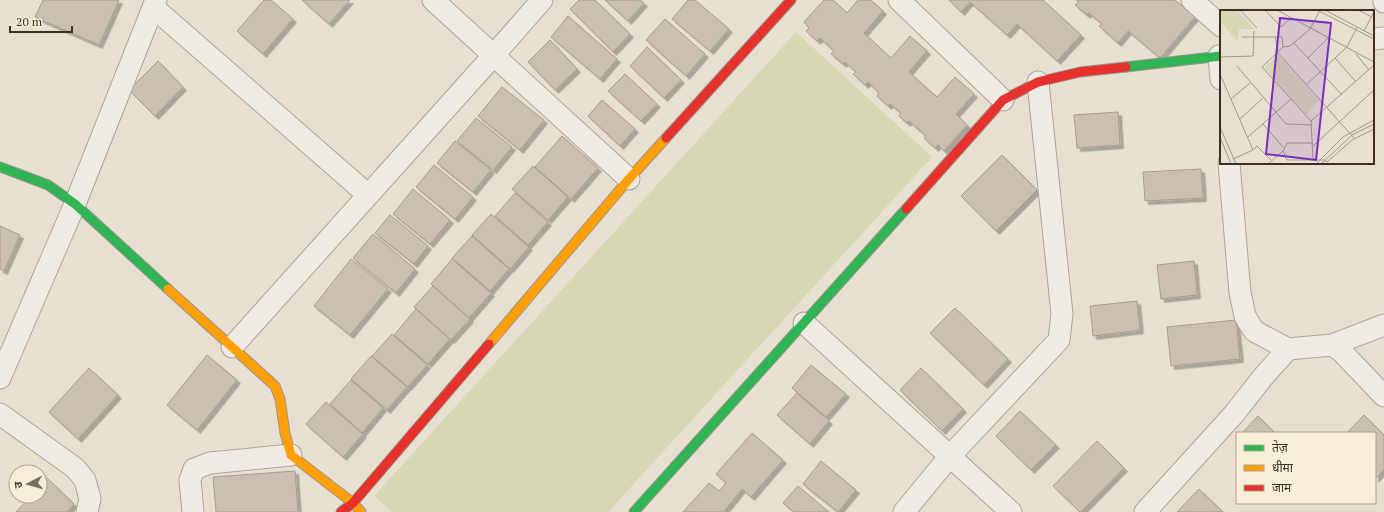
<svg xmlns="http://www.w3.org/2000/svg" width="1384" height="512" font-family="'PT Serif','Noto Sans Devanagari',serif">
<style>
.green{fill:#d6d7b3}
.building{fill:#cbbfb2;stroke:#a89c90;filter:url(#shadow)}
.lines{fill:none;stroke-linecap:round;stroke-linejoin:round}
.street-casing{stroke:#ada599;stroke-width:23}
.fast-casing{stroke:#9c958a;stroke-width:11}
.slow-casing{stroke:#9c958a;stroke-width:11}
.jam-casing{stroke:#9c958a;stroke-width:11}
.street{stroke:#efebe3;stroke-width:21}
.fast{stroke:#30b455;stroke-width:9}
.slow{stroke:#ff9f0a;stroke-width:9}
.jam{stroke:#e5322d;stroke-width:9}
.inset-road{fill:none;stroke:#a3998a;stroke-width:1}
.view{fill:#7b2cbf;fill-opacity:0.15;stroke:#7b2cbf;stroke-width:2}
.inset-edge{fill:none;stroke:#3d2e20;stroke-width:2}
</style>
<defs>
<filter id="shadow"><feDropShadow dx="3.5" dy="3.5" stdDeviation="0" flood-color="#0004"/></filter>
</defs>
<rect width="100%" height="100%" fill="#e7e0d1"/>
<path class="green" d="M796 32 932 157 608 512H392L374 496Z"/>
<path class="building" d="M43 0H119L99 45 35 17Z
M264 0H271L293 19 263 54 237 31Z
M302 0H350L329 24Z
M579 0H595L630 34 613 52 570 9Z
M605 0H640L644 3 628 21Z
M688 0H695L729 29 710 51 672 19Z
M824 0H833L847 13 858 0H871L883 11 864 33 891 58 910 36 927 51 909 72 937 97 955 77 974 94 956 114 967 125 944 151 938 145 935 148 924 138 926 136 909 121 907 123 899 116 901 113 890 104 888 106 877 96 879 93 868 82 865 85 853 74 856 72 845 62 843 64 831 54 834 51 820 38 817 41 806 31 809 28 804 22Z
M949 0H1043L1081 35 1057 61 1017 24 1007 35 970 2 961 12Z
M1076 0H1175L1195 17 1160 58 1128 31 1118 43 1099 26 1102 24 1089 13 1087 15 1075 5 1079 2Z
M568 16 617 59 600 79 551 37Z
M665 19 705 54 686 76 646 40Z
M550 40 577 69 555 90 528 62Z
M647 47 681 80 664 98 630 66Z
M158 61 183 87 155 116 129 90Z
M625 74 657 104 641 121 608 91Z
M502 87 544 120 520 150 478 116Z
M602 100 635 129 620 146 588 116Z
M1118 112 1120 145 1077 148 1074 115Z
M476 118 512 147 493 170 457 141Z
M562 136 598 168 571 199 535 167Z
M455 141 491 170 473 192 437 163Z
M1002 155 1037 190 996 231 961 196Z
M434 165 473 197 455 219 416 187Z
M533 166 568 197 548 220 512 189Z
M1201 169 1203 198 1145 201 1143 172Z
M413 189 450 220 430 244 393 214Z
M515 193 548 222 528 245 495 216Z
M491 214 529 247 510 269 472 235Z
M390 215 428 246 414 264 375 233Z
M0 226 20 235 4 271 0 269Z
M373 234 415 269 396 293 353 258Z
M472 236 509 269 490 291 452 258Z
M351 259 388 289 350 335 314 306Z
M452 259 491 293 469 318 431 284Z
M1194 261 1197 295 1161 299 1157 265Z
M433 286 470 319 451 340 414 307Z
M1137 301 1140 330 1093 336 1090 306Z
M955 308 1008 359 984 385 930 333Z
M416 309 450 339 428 364 394 335Z
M1236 320 1240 359 1171 366 1167 327Z
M392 334 427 365 408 387 372 356Z
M207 355 237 380 197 430 167 405Z
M371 356 407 387 387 410 351 379Z
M811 365 846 394 826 417 792 388Z
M89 368 118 395 78 439 49 412Z
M921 368 963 409 942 431 900 390Z
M351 380 383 408 362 433 330 404Z
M797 393 829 421 810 444 777 415Z
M326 402 363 434 343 457 306 424Z
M1020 411 1056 445 1031 470 996 436Z
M1364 415 1384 435V470L1375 479V433H1347Z
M1258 416 1275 433H1242Z
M752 433 783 460 751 497 742 489 725 510 727 512H683L709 483 719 491 726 483 716 474Z
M1097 441 1124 468 1081 512H1080L1053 486Z
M821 461 856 490 838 512 803 484Z
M295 471 298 512H216L213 477Z
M47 478 74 504 67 512H16L31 496H40V486Z
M798 486 829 512H794L783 503Z
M1199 489 1223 512H1177Z"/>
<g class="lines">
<defs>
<path id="street" d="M433 0 629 179
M899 0 1003 100
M1192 0 1221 26
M1384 0V2
M153 7 368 195
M1373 39 1384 38
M1219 56 1221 79
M1229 163 1240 293 1245 316 1254 331 1288 349 1332 345 1341 351 1384 396
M804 323 1011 512
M1332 345 1384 325
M232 347 493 56 542 0
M0 378 75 204 156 0
M0 414 75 468 85 480 90 499 87 512
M193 512 190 480 194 469 210 463 291 455
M904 512 950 456 1059 340 1062 314 1038 82
M1145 512 1234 414 1263 377 1288 349"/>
<path id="fast" d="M1126 67 1221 56
M0 167 48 185 75 204 168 289
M634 512 906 209"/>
<path id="slow" d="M168 289 275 386 280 399 285 433 291 455 353 503 361 512
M489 344 629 179 666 138"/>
<path id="jam" d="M666 138 791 0
M906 209 1003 100 1038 82 1080 72 1126 67
M341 512 353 503 489 344"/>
</defs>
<use href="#street" class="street-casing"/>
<use href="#fast" class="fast-casing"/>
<use href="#slow" class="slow-casing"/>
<use href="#jam" class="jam-casing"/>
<use href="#street" class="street"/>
<use href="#fast" class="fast"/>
<use href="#slow" class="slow"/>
<use href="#jam" class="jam"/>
</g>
<g transform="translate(1220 10)">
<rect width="154" height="154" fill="#e7e0d1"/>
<path d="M0 0H17L34 19H19L18 32 0 11ZM58 45 99 91 86 104 44 57Z" fill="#d6d7b3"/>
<path class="inset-road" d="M20 0 37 18M45 0 61 17 71 8M57 0 154 52M105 0 154 26M138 0 152 7M99 1 154 29M144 21 154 2M22 27H62L63 37M55 27 58 43 134 128M74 33 122 85M136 44 149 60M0 47 33 46 34 21M88 48 108 28M115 48 136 72M17 56 66 114 92 115M0 64 33 140 37 136 51 150M87 74 127 37 137 17M11 89 30 73M20 109 43 88M91 111 154 55M43 114 63 137M0 117 16 154M0 127 11 154M28 127 71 89M93 136 154 80M63 141 67 150H105L107 152 132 130 154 119M13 149 33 140M93 150 91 111 42 57 63 37 70 36 90 19 100 0M48 154 63 141 67 133H93M96 154 123 127 154 110M101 154 132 125 154 114"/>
<path class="view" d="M60 8 111 13 96 150 46 144Z"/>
<rect width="154" height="154" class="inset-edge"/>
</g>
<rect x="1236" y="432" width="140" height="72" fill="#f7eed8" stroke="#ada18e"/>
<rect x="1244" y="445" width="20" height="6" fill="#30b455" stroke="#ada18e"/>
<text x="1272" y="452" font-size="12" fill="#3d2e20">तेज़</text>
<rect x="1244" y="465" width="20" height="6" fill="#ff9f0a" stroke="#ada18e"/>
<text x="1272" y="472" font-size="12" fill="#3d2e20">धीमा</text>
<rect x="1244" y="485" width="20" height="6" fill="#e5322d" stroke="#ada18e"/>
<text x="1272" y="492" font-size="12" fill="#3d2e20">जाम</text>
<g transform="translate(28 484) rotate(264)"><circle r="19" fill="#f7eed8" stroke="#ada18e"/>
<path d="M0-3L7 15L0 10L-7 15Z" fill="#786c5e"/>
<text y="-6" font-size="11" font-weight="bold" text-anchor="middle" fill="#3d2e20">उ</text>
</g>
<path d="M10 26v6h62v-6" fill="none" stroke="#3d2e20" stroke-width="2"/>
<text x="16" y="26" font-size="12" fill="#3d2e20" stroke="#f7eed8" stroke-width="3" paint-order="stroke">20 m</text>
</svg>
